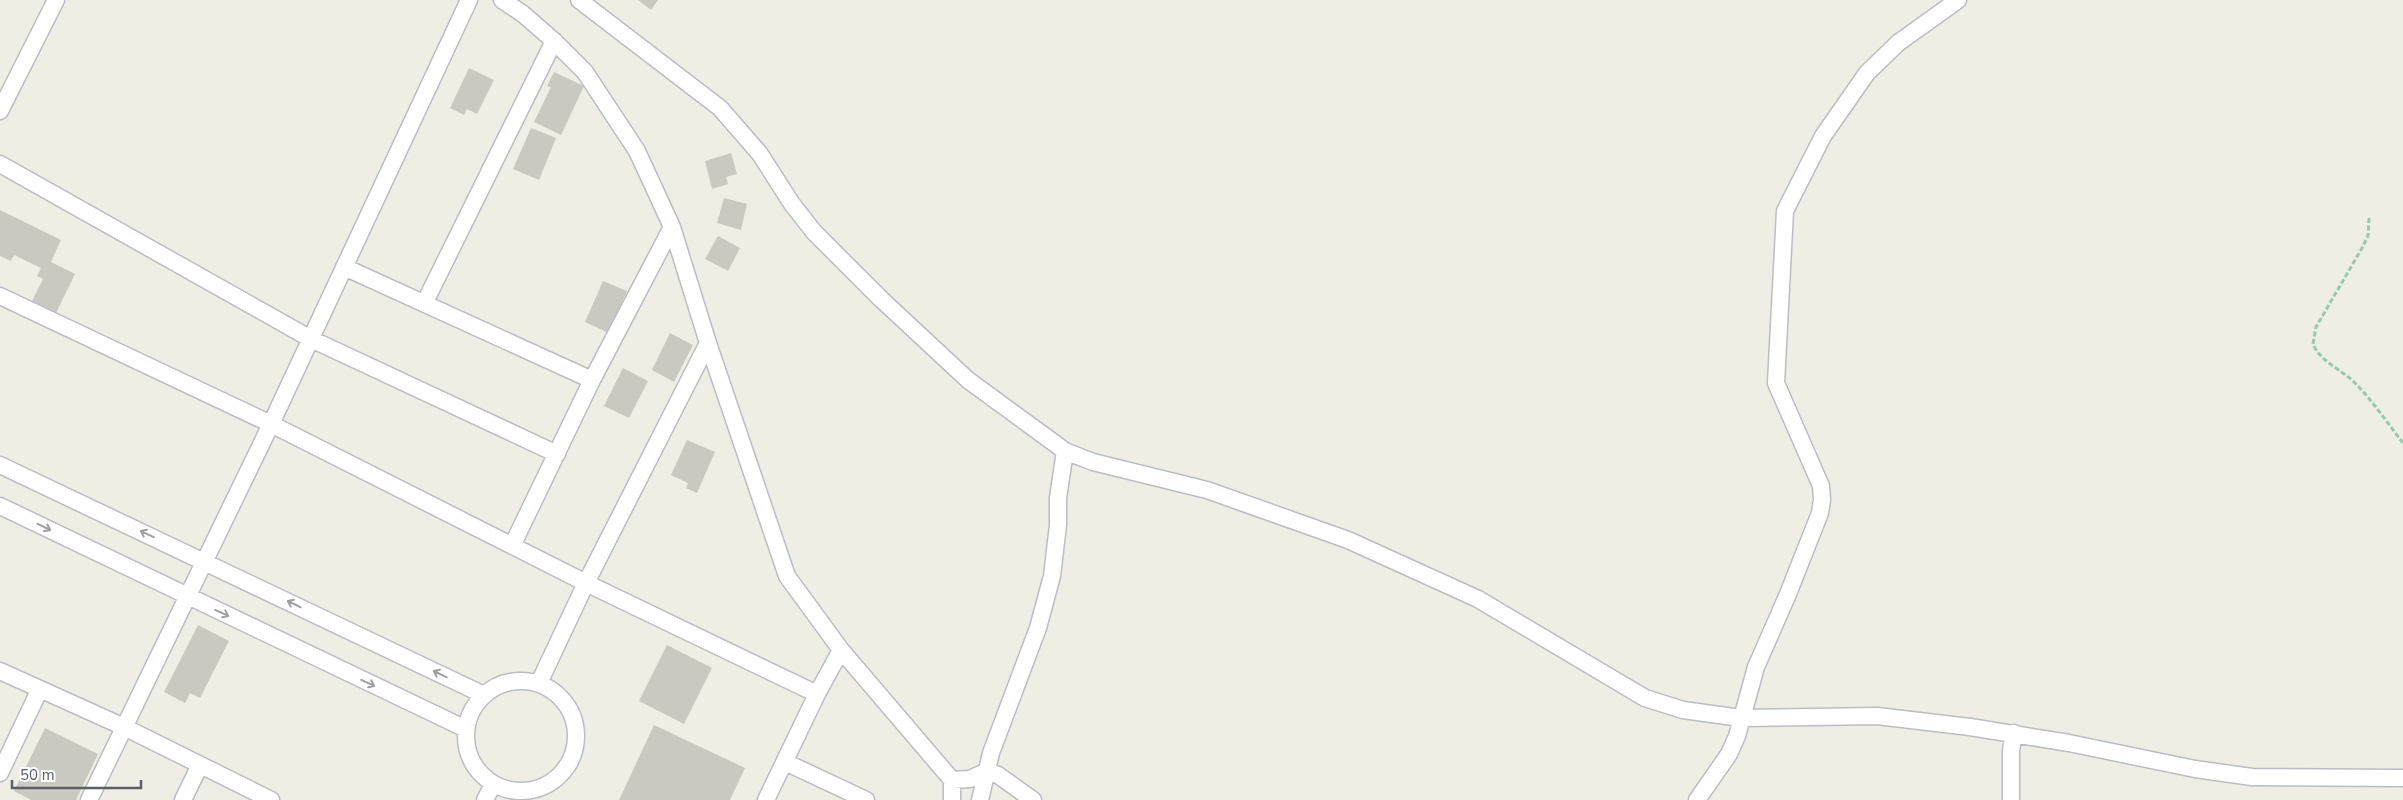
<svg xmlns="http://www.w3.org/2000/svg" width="2403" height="800" font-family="'Nunito Sans',sans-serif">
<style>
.building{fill:#cac9c1}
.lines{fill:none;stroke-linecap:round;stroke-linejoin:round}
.minor-casing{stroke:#bcbdc4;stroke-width:19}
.path{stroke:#97caad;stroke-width:3;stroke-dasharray:5 2.5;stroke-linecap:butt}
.minor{stroke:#fff;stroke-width:16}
.oneway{stroke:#9d9fa3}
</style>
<rect width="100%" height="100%" fill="#efeee4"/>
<path class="building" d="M638 0H658L651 10Z
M469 68 494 80 477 114 467 109 464 115 450 108Z
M554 72 584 86 561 135 534 122 551 87 547 86Z
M531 128 556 138 539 180 513 169Z
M731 153 737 174 726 177 728 184 712 189 705 161Z
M724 198 747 204 741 230 717 223Z
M0 210 61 240 51 262 75 274 56 313 32 301 43 279 37 276 41 268 14 255 11 261 0 256Z
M718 236 740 248 728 271 705 259Z
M603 281 627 291 609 333 585 322Z
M670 333 693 345 674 382 652 370Z
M623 368 648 381 629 418 604 406Z
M687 440 715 452 697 493 686 488 688 483 671 475Z
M198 625 229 641 200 698 190 693 185 703 164 692Z
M667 645 712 668 684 724 639 701Z
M654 725 745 768 730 800H619Z
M45 728 98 754 76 800H31L14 791Z"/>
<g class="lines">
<defs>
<path id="minor" d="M502 0 523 14 554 41 585 72 637 151 672 227 708 343 787 576 841 650 952 780V800
M579 0 720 108 760 154 792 204 814 232 882 300 968 380 1065 451 1093 462 1207 490 1348 540 1478 599 1645 698 1683 710 1741 718 1877 716 1970 727 2069 743 2195 769 2252 777 2403 778
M0 111 56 0
M0 164 311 339 557 454
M344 267 592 380
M0 296 271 424 586 583 817 694
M425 302 554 41
M0 465 484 695
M0 506 466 729
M512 546 592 380 672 227
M0 671 124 727 271 800
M466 736a55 55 0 1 1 110 0a55 55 0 1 1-110 0Z
M539 683 586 583 708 343
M785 762 866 800
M0 773 40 689
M952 780 970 779 987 771 998 775 1033 800
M89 800 271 424 469 0
M183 800 200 765
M485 800 493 784
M766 800 817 694 841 650
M980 800 991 753 1038 628 1052 576 1058 525V498L1065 451
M1697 800 1729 754 1737 736 1756 667 1788 594 1820 513 1822 500 1821 486 1776 383 1785 211 1823 136 1867 73 1898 43 1958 0
M2011 800V751L2014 733"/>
</defs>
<use href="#minor" class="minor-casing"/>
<path class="path" d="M2369 218 2368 236 2362 248 2316 327 2313 344C2320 361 2340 369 2353 381 2372 400 2387 422 2403 443"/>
<use href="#minor" class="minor"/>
</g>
<defs><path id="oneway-shaft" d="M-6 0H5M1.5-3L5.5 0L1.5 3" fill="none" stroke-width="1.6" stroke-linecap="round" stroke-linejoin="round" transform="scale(1.25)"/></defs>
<g class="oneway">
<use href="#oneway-shaft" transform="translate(44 527) rotate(26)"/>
<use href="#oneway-shaft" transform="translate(147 534) rotate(-155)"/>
<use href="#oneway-shaft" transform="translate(294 604) rotate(-154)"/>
<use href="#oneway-shaft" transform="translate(222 613) rotate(25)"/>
<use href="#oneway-shaft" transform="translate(440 674) rotate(-154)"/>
<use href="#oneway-shaft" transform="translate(368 683) rotate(25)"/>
</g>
<path d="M12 780v8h129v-8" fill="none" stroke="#5c5f66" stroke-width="2.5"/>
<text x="20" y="780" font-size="15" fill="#5c5f66" stroke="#ffffff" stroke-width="4" paint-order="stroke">50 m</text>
</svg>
